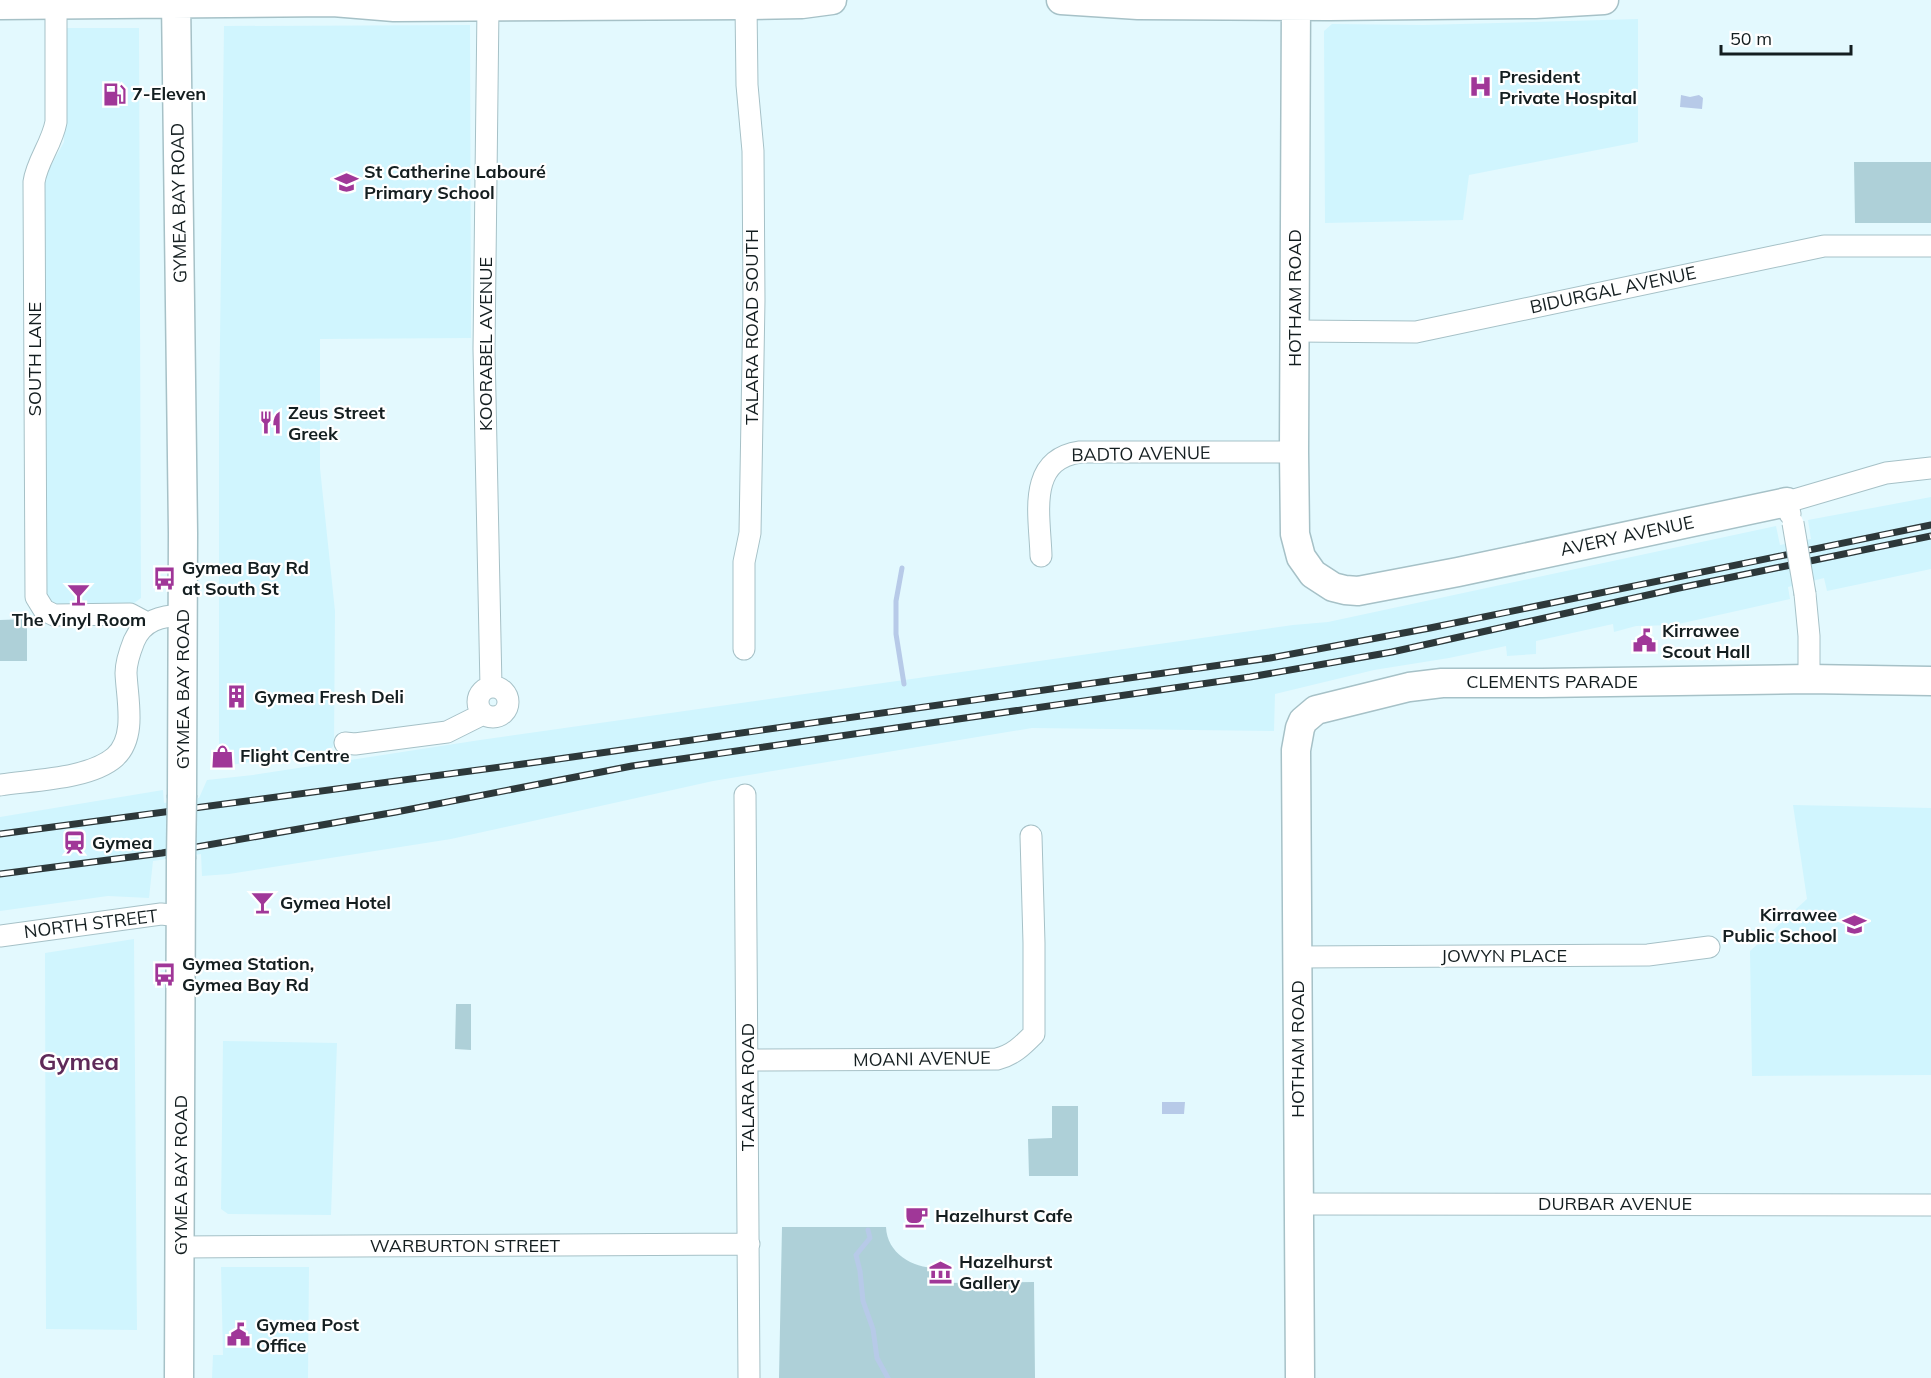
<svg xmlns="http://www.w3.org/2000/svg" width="1931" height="1378" font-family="Mulish,sans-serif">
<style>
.built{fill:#d0f5fe}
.green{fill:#aed0d8}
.water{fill:#b7cae8}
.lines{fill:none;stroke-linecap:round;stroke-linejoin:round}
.stream{stroke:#b7cae8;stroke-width:5}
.street-casing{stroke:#a6c1c7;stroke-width:23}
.secondary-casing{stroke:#a6c1c7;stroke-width:31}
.street{stroke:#fff;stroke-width:21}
.secondary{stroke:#fff;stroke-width:28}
.rail-casing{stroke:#2d383a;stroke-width:7}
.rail{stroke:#fff;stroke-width:4.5;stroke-dasharray:14;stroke-linecap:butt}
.street-bridge-casing{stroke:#a6c1c7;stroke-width:23;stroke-linecap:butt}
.secondary-bridge-casing{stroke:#a6c1c7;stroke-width:31;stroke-linecap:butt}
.street-bridge{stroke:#fff;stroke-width:21}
.secondary-bridge{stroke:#fff;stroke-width:28}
.labels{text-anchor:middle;stroke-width:4.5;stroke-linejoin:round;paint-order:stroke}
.poi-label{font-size:18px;font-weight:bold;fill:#141e20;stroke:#fff;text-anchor:start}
.street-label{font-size:18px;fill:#141e20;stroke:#fff}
.district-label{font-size:24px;font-weight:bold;fill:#5e2a59;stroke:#fff}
</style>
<rect width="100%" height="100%" fill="#e3f9fe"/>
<path class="built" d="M1638 19V142L1469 175 1463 220 1325 223 1324 31 1332 24 1423 25Z
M470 25 471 338 320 339V468L335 611 334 745 330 750 224 766 219 760V418L224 26Z
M65 28H139L141 598 130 606H51L43 596V180L64 142Z
M1931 497V569L1827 591 1824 578 1788 587 1790 599 1674 625 1636 626 1614 632 1613 624 1536 641V654L1507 656 1506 646 1449 658 1374 670 1275 694 1274 731 1032 728 713 781 451 839 229 874 202 876 201 854 153 861 149 898 108 896 0 911V817L163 790 164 803 199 798 207 780 253 775 480 740 1293 625 1328 622 1776 526 1780 545 1811 539 1808 520Z
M1793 805 1931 808V1075L1752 1076 1750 951 1807 899Z
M134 939 137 1330 46 1329 45 953Z
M223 1041 337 1043 331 1215 228 1214 221 1209Z
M221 1267H309L308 1378H212L213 1355H223Z"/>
<path class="green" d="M1854 162H1931V223H1855Z
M27 619V661H0V620Z
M456 1004H471V1050L455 1049Z
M1052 1106H1078V1176H1029L1028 1139 1052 1138Z
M782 1227H886C887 1254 914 1269 939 1268V1283L1034 1282 1035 1378H779Z"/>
<path class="water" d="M1681 95 1690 97 1699 95 1703 98 1702 109 1680 107Z
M1162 1102H1185L1184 1114H1162Z"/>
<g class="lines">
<path class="stream" d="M902 568 896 601V634L904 684
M868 1230 870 1238 856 1255 860 1271 863 1301 873 1329 877 1358 888 1378"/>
<defs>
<path id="street" d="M56 5V122C52 144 37 161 34 182L36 597 44 610 54 615 130 614 147 623
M488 6 484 349 491 687
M1295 331 1416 332 1824 246H1931
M1790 514 1787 502 1886 473 1931 468
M1041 556C1040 516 1026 460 1080 452H1294
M1805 594 1809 636V679
M744 649V562L750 533 754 300 753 151 747 85 746 5
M478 702a15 15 0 1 1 30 0a15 15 0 1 1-30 0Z
M345 743 355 744 447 732 483 714
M0 785C33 780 90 779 115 757 137 737 127 699 126 673 126 662 130 651 134 641 143 620 161 616 183 615
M745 795 749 1378
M0 936 161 914 181 916
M1299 957 1648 955 1709 947
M748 1060 997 1059C1013 1055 1022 1046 1034 1034V943L1031 836
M1299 1204 1931 1205
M181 1247 749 1244"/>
<path id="secondary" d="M176 0 183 533 182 795
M1061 0 1138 5 1329 6 1535 4 1604 0
M1296 0 1294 452 1295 534 1301 557 1313 574 1333 587 1345 590 1358 591 1458 572 1787 502
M0 5 333 2 394 7 746 5 802 4 832 0
M179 1378 181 859
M1300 1378 1296 750 1300 728 1303 721 1316 710 1409 687 1442 683H1542L1809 679 1931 681"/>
</defs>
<use href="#street" class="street-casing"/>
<use href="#secondary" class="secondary-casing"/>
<use href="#street" class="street"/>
<use href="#secondary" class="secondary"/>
<defs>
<path id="rail" d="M0 834 523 764 1270 658 1430 628 1931 525
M0 874 162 853 396 812 632 766 1250 677 1392 652 1679 588 1931 536"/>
</defs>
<use href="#rail" class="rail-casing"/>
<use href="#rail" class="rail"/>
<defs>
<path id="street-bridge" d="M1793 523 1805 594"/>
<path id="secondary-bridge" d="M181 859 182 795"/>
</defs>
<use href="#street-bridge" class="street-bridge-casing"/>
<use href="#secondary-bridge" class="secondary-bridge-casing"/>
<use href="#street-bridge" class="street-bridge"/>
<use href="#secondary-bridge" class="secondary-bridge"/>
</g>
<defs>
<symbol id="hospital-bare" viewBox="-9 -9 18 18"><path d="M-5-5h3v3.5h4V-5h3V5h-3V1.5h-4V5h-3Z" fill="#a03798" stroke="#fff" stroke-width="2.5" paint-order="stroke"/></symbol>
<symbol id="fuel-bare" viewBox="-9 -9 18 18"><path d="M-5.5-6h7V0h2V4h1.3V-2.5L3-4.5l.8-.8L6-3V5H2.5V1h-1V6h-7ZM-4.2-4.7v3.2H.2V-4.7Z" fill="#a03798" stroke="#fff" stroke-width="2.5" paint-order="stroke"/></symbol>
<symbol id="school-bare" viewBox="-9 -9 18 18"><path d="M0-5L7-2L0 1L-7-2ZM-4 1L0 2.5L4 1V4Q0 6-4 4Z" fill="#a03798" stroke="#fff" stroke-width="2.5" paint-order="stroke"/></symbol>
<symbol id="restaurant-bare" viewBox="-9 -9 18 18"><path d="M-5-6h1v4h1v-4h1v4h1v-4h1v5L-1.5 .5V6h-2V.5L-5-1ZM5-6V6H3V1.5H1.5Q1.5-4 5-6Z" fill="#a03798" stroke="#fff" stroke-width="2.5" paint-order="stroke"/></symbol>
<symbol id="bus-bare" viewBox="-9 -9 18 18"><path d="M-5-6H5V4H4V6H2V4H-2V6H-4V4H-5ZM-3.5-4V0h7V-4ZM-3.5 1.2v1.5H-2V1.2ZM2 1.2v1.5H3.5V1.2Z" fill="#a03798" stroke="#fff" stroke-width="2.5" paint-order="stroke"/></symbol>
<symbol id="bar-bare" viewBox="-9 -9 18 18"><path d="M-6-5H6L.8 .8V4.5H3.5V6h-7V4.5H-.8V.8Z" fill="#a03798" stroke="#fff" stroke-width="2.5" paint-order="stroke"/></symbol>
<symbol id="civic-bare" viewBox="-9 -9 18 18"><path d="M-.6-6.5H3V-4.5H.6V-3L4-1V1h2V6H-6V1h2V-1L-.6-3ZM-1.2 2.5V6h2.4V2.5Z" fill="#a03798" stroke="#fff" stroke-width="2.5" paint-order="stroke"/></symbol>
<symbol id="building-bare" viewBox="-9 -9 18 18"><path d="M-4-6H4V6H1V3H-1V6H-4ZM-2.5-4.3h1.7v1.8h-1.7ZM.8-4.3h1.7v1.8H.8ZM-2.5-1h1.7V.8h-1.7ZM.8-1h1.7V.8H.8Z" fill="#a03798" stroke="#fff" stroke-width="2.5" paint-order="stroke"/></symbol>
<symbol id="shop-bare" viewBox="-9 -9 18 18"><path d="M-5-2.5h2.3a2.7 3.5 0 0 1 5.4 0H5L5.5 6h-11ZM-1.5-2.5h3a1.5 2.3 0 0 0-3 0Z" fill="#a03798" stroke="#fff" stroke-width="2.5" paint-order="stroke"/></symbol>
<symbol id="station-bare" viewBox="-9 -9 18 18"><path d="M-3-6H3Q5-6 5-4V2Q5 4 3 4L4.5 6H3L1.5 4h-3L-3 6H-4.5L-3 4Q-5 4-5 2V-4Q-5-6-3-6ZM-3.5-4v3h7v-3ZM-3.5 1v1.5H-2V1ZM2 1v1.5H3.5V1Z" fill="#a03798" stroke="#fff" stroke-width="2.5" paint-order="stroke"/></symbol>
<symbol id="cafe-bare" viewBox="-9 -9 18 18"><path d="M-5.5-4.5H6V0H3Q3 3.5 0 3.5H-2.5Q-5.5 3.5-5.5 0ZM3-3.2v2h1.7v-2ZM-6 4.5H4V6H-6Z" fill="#a03798" stroke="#fff" stroke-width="2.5" paint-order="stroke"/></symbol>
<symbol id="museum-bare" viewBox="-9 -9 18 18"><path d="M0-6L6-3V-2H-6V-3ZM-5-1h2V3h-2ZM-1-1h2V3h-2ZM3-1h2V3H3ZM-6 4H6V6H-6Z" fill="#a03798" stroke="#fff" stroke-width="2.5" paint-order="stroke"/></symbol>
</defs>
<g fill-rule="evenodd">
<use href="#hospital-bare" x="1464" y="70" width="33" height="33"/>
<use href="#fuel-bare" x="98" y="78" width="33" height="33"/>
<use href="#school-bare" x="330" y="166" width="33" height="33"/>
<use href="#restaurant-bare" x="254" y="406" width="33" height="33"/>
<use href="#bus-bare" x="148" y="562" width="33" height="33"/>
<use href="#bar-bare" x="62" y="578" width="33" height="33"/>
<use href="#civic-bare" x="1628" y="624" width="33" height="33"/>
<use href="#building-bare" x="220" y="680" width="33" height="33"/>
<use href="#shop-bare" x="206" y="740" width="33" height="33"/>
<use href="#station-bare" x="58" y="826" width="33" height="33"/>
<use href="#bar-bare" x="246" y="886" width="33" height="33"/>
<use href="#school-bare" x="1838" y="908" width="33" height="33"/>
<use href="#bus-bare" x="148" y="958" width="33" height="33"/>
<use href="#cafe-bare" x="900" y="1200" width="33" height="33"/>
<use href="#museum-bare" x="924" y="1256" width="33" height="33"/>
<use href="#civic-bare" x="222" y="1318" width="33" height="33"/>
</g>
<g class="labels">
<g class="poi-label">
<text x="1499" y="83">President<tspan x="1499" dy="21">Private Hospital</tspan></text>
<text x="132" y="100">7-Eleven</text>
<text x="364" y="178">St Catherine Labouré<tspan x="364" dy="21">Primary School</tspan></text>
<text x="288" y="419">Zeus Street<tspan x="288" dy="21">Greek</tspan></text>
<text x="182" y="574">Gymea Bay Rd<tspan x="182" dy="21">at South St</tspan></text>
<text x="79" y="626" text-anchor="middle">The Vinyl Room</text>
<text x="1662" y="637">Kirrawee<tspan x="1662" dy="21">Scout Hall</tspan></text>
<text x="254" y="703">Gymea Fresh Deli</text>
<text x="240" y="762">Flight Centre</text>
<text x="92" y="849">Gymea</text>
<text x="280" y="909">Gymea Hotel</text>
<text x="1837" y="921" text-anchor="end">Kirrawee<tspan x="1837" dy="21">Public School</tspan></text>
<text x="182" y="970">Gymea Station,<tspan x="182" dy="21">Gymea Bay Rd</tspan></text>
<text x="935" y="1222">Hazelhurst Cafe</text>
<text x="959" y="1268">Hazelhurst<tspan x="959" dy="21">Gallery</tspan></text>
<text x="256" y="1331">Gymea Post<tspan x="256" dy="21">Office</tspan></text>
</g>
<g class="street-label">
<text transform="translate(179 203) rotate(-91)" y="6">GYMEA BAY ROAD</text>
<text transform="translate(1613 290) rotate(-12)" y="6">BIDURGAL AVENUE</text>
<text transform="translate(1295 298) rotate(-90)" y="6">HOTHAM ROAD</text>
<text transform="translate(752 327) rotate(-90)" y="6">TALARA ROAD SOUTH</text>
<text transform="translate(486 344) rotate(-90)" y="6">KOORABEL AVENUE</text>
<text transform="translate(35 359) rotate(-90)" y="6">SOUTH LANE</text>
<text transform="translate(1141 454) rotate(-1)" y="6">BADTO AVENUE</text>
<text transform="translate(1627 536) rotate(-12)" y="6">AVERY AVENUE</text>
<text x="1552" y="688">CLEMENTS PARADE</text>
<text transform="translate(183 689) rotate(-90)" y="6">GYMEA BAY ROAD</text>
<text transform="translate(91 924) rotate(-7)" y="6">NORTH STREET</text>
<text x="1504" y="962">JOWYN PLACE</text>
<text transform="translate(1298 1049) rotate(-90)" y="6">HOTHAM ROAD</text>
<text transform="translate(922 1059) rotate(-1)" y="6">MOANI AVENUE</text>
<text transform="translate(748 1087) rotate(-90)" y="6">TALARA ROAD</text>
<text transform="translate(181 1175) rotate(-90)" y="6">GYMEA BAY ROAD</text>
<text x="1615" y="1210">DURBAR AVENUE</text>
<text x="465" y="1252">WARBURTON STREET</text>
</g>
<g class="district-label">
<text x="79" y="1070">Gymea</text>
</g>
</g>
<path d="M1721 45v9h130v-9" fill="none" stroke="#141e20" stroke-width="3"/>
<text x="1730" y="45" font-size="18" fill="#141e20" stroke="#ffffff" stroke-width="4.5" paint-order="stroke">50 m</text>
</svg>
